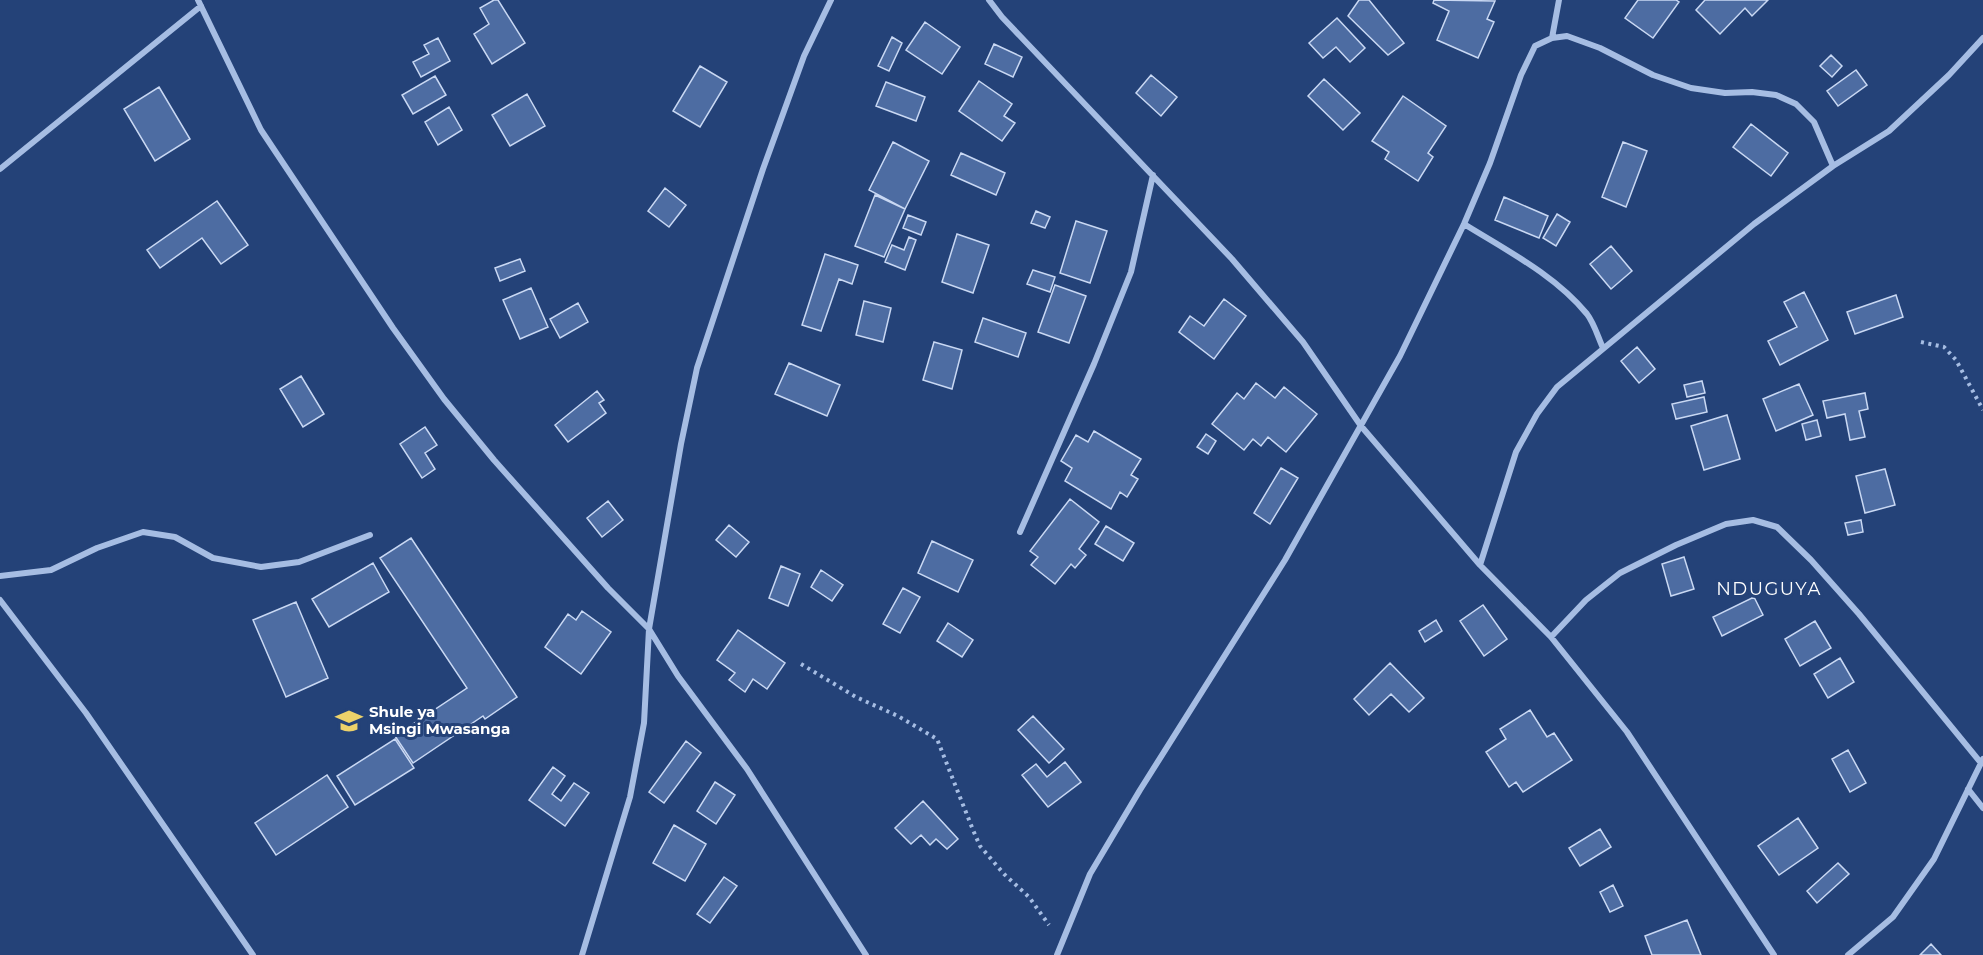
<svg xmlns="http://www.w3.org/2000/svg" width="1983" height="955" font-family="Montserrat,sans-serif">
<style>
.building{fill:#4d6ca2;stroke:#c9d8f3;stroke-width:1.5}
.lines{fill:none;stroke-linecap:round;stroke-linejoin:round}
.path{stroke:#a6bde3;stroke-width:4;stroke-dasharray:3 4.5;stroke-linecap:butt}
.minor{stroke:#a6bde3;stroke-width:6}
.labels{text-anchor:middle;stroke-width:6;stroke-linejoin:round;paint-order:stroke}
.poi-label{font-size:15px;font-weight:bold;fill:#fff;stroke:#244278;text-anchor:start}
.quarter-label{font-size:18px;letter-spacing:1.5px;fill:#fff;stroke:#244278}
</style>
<rect width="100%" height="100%" fill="#244278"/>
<path class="building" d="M494 0H498L525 43 492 64 474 34 489 24 480 8Z
M1359 0H1369L1404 43 1388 55 1348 16Z
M1434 0 1495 1 1487 19 1494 22 1478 58 1437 40 1449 11 1433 3Z
M1638 0H1676L1679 2 1653 38 1625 18Z
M1705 0H1768L1752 16 1745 8 1720 34 1696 10Z
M1337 18 1365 48 1350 62 1336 47 1323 58 1309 43Z
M925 22 960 47 942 74 906 50Z
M892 37 902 43 889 71 878 66Z
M438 38 450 61 421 77 413 62 429 54 424 45Z
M994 44 1022 57 1013 77 985 64Z
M1831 55 1842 66 1832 77 1820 66Z
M700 66 727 82 700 127 673 111Z
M1856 70 1867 85 1838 106 1827 91Z
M1151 75 1177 97 1161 116 1136 93Z
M435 76 446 95 413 114 402 95Z
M1324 79 1360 113 1343 130 1308 96Z
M979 81 1012 104 1004 116 1015 123 1002 141 959 111Z
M886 82 925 97 916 121 876 106Z
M159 87 190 139 155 161 124 109Z
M527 94 545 126 510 146 492 115Z
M1403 96 1446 126 1428 153 1433 157 1418 181 1385 159 1389 152 1372 141Z
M449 107 462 130 438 145 425 122Z
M1751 124 1788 153 1771 176 1733 147Z
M893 142 929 161 905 209 869 190Z
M1623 142 1647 151 1626 207 1602 197Z
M961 153 1005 173 996 195 951 175Z
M665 188 686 205 669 227 648 211Z
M875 195 905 209 884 257 855 246Z
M1504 197 1548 216 1539 238 1495 220Z
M217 201 248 245 221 264 202 238 160 268 147 250Z
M1036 211 1050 217 1045 228 1031 223Z
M1557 214 1570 222 1556 246 1543 238Z
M908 215 926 222 921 235 903 228Z
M1076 221 1107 231 1090 283 1060 273Z
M957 234 989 245 973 293 942 282Z
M909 237 916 240 905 270 885 262 892 245 904 250Z
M1611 246 1632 271 1611 289 1590 264Z
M825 254 858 265 852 284 839 279 821 331 802 325Z
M520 259 525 271 500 281 495 268Z
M1033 270 1055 277 1050 292 1027 284Z
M1055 285 1086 296 1069 343 1038 332Z
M531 288 548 327 520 339 503 300Z
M1804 292 1828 340 1780 365 1768 341 1797 327 1784 302Z
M1896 295 1903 317 1855 334 1847 312Z
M1224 299 1246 316 1214 359 1179 332 1190 316 1204 326Z
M864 301 891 308 883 342 856 335Z
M578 303 588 322 560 338 550 319Z
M983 318 1026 333 1018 357 975 342Z
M934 342 962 350 952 389 923 380Z
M1637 347 1655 369 1639 383 1621 361Z
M789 363 840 385 827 416 775 394Z
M301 376 324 414 303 427 280 389Z
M1702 381 1705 393 1687 397 1684 385Z
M1256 383 1275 398 1284 387 1317 414 1286 452 1268 437 1261 446 1253 439 1244 450 1212 424 1237 393 1244 399Z
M1799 384 1813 415 1776 431 1763 399Z
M597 391 604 400 599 403 606 413 568 442 555 425Z
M1865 393 1868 409 1859 411 1865 437 1850 440 1845 414 1827 418 1823 401Z
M1704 397 1707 412 1676 419 1672 404Z
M1727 415 1740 459 1704 470 1691 426Z
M1817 420 1821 436 1806 440 1802 424Z
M425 427 437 445 425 453 435 469 422 478 400 444Z
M1094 431 1141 459 1131 475 1138 479 1127 497 1120 492 1111 509 1065 481 1072 468 1061 461 1076 435 1088 442Z
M1206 434 1216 441 1208 454 1197 447Z
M1281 468 1298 478 1270 524 1254 513Z
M1885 469 1895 505 1865 513 1856 476Z
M1070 499 1099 522 1079 549 1086 555 1075 568 1071 564 1055 584 1031 565 1038 557 1030 551Z
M608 501 623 520 602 537 587 518Z
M1861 520 1863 532 1848 535 1845 523Z
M729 525 749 542 736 557 716 540Z
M1106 526 1134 543 1123 561 1095 544Z
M411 538 517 697 485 719 483 716 413 763 395 736 467 688 380 558Z
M932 541 973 560 958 592 918 573Z
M1684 557 1694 589 1671 596 1662 564Z
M373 563 389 592 329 627 312 599Z
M781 566 800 574 788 606 769 598Z
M821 570 843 585 832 601 811 587Z
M903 588 920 597 900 633 883 624Z
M1754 597 1763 615 1722 636 1713 617Z
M296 602 328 678 286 697 253 620Z
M1483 605 1507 639 1484 656 1460 621Z
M582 611 611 632 581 674 545 647 568 614 576 620Z
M1436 620 1442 631 1425 642 1419 631Z
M1815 621 1831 648 1800 666 1785 639Z
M948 623 973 640 962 657 937 641Z
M738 630 785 663 767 689 753 679 745 692 729 680 735 673 717 660Z
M1840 658 1854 682 1828 698 1814 674Z
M1390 663 1424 698 1409 712 1391 694 1369 715 1354 699Z
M1530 710 1547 737 1554 733 1572 760 1523 792 1516 782 1509 787 1486 752 1506 739 1500 729Z
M1033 716 1064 749 1049 763 1018 730Z
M395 739 414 768 355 805 337 776Z
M686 741 701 753 664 803 649 792Z
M1848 750 1866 783 1850 792 1832 759Z
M1065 762 1081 782 1048 807 1022 775 1036 764 1047 777Z
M553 767 565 776 552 794 561 801 574 783 589 793 565 826 529 800Z
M327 775 348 807 276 855 255 823Z
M715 782 735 795 716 824 697 811Z
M923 801 958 839 947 849 936 839 930 845 921 835 911 844 895 828Z
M1798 818 1818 848 1779 875 1758 846Z
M674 825 706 844 685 881 653 863Z
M1600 829 1611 847 1580 866 1569 848Z
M1838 863 1849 874 1817 903 1807 891Z
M724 877 737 886 710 923 697 914Z
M1613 885 1623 906 1610 912 1600 892Z
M1687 920 1701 955H1652L1645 936Z
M1931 944 1941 955H1920Z"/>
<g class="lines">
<path class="path" d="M1921 342 1944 347 1956 360 1983 410
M801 664 856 697 898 716 937 739 973 830 980 846 1004 874 1029 897 1049 925"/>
<path class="minor" d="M198 0 261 130 393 328 444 399 494 460 608 588 649 629 678 676 747 769 866 955
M989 0 1002 17 1232 259 1303 342 1361 426 1480 565 1551 637 1627 732 1774 955
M1552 38 1559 0
M0 169 201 6
M1464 224C1506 250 1555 275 1587 314 1594 323 1598 337 1603 348
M1020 532 1094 364 1131 272 1153 175
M1480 565 1516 452 1537 414 1557 387 1754 224 1833 166 1889 131 1949 75 1983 38
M0 576 51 570 97 548 143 532 175 537 213 558 261 567 299 562 370 535
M0 600 86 713 253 955
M1551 637 1586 600 1620 573 1676 545 1726 524 1753 520 1777 527 1811 560 1859 614 1981 763
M1968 789 1983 808
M582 955 630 797 644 723 649 629 681 444 697 368 763 169 804 56 831 0
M1057 955 1090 874 1140 790 1285 560 1400 356 1464 224 1490 163 1521 75 1535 46 1552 38 1567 36 1600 48 1653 75 1691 88 1725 93 1752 92 1776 95 1796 104 1814 122 1833 166
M1848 955 1893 917 1934 859 1983 759"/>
</g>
<defs>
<symbol id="school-bare" viewBox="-9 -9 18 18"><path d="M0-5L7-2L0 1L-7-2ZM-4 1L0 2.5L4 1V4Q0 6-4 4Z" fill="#edd26a" stroke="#244278" stroke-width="2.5" paint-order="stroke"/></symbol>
</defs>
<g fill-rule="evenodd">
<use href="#school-bare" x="330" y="702" width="38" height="38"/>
</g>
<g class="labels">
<g class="poi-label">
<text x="369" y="717">Shule ya<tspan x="369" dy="17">Msingi Mwasanga</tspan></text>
</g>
<g class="quarter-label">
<text x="1769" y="595">NDUGUYA</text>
</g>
</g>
</svg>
